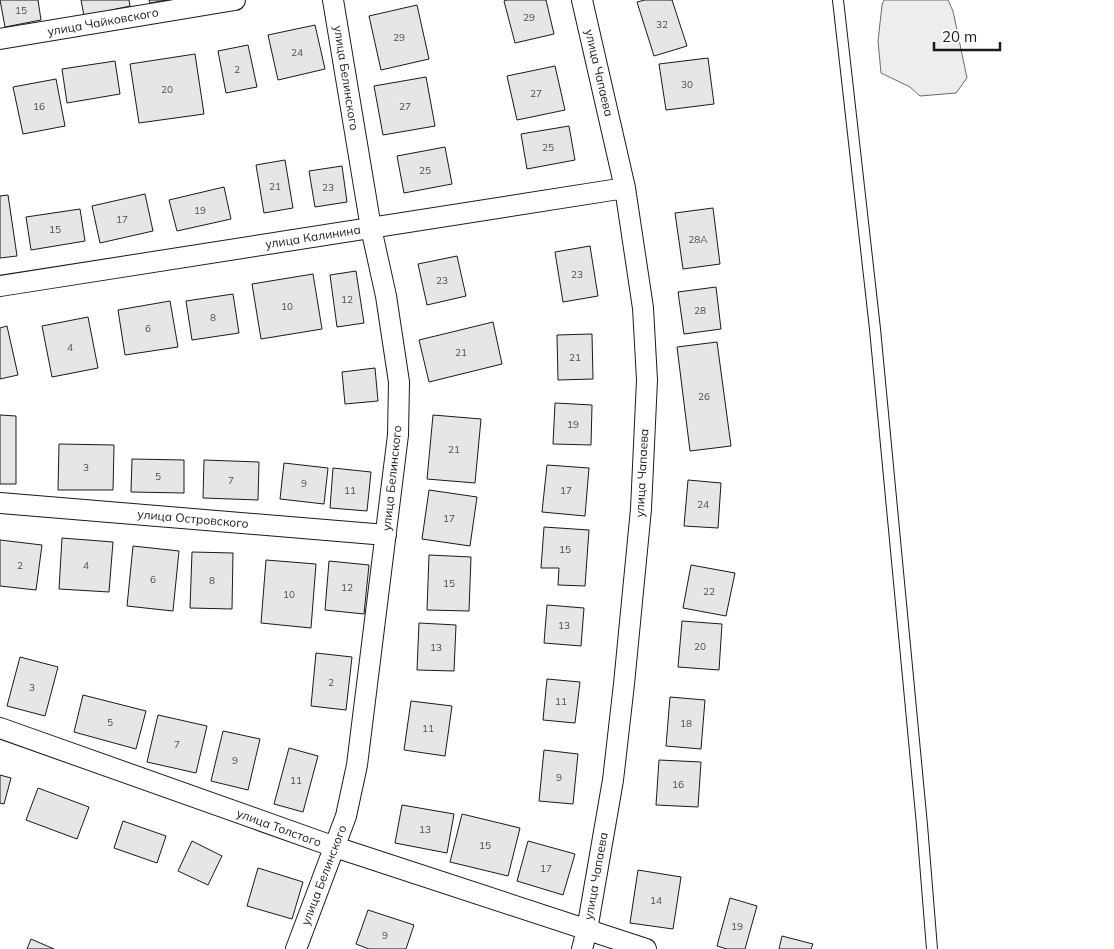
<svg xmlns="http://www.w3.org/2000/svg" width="1114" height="949" font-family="Mulish,sans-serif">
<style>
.built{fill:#ededed;stroke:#6a6a6a}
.building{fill:#e6e6e6;stroke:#1a1a1a}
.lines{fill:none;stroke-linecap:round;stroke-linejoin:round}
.service-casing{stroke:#1a1a1a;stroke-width:12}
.minor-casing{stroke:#1a1a1a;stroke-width:22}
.service{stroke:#fff;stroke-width:10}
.minor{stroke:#fff;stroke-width:20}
.labels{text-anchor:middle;stroke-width:4;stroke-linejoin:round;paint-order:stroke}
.number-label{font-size:10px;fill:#4d4d4d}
.street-label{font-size:12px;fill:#1a1a1a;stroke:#fff}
</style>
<rect width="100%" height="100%" fill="#fff"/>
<path class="built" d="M884 0H948L953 11 967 78 956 93 920 96 910 87 881 73 878 41 882 5Z"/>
<path class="building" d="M0 0H38L41 20 5 27Z
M81 0H129L130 6 84 16Z
M149 0H168L150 3Z
M507 0H546L554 34 515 43 504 1Z
M645 0H672L687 46 654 56 637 2Z
M417 5 429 59 381 70 369 16Z
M315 25 325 69 278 80 268 35Z
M248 45 257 87 226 93 218 51Z
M195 54 204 114 139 123 130 64Z
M708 58 714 104 666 110 659 64Z
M115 61 120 94 67 103 62 69Z
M555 66 565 110 517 120 507 76Z
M426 77 435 126 383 135 374 86Z
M56 79 65 126 23 134 13 87Z
M569 126 575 160 527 169 521 134Z
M445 147 452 184 404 193 397 156Z
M285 160 293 208 264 213 256 165Z
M342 166 347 202 315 207 309 171Z
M224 187 231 219 177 231 169 200Z
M145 194 153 231 100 243 92 206Z
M8 195 17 256 0 258V196Z
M713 208 720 264 683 269 675 213Z
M80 209 85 241 31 250 26 217Z
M590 246 598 296 563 302 555 252Z
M457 256 466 296 427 305 418 264Z
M356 271 364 323 337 327 330 275Z
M313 274 322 329 261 339 252 284Z
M716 287 721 329 684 334 678 292Z
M233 294 239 333 192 340 186 301Z
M170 301 178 347 125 355 118 310Z
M88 317 98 368 52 377 42 326Z
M493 322 502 364 429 382 419 340Z
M7 326 18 375 0 379V328Z
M592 334 593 379 558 380 557 335Z
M717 342 731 446 690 451 677 347Z
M375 368 378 401 345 404 342 372Z
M555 403 592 405 591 445 553 444Z
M0 415 16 416V484H0Z
M433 415 481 419 475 483 427 479Z
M59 444 114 445 113 490H58Z
M132 459 184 460V493L131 492Z
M204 460 259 462 258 500 203 498Z
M284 463 328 468 324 504 280 499Z
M547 465 589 468 585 516 542 512Z
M333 468 371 472 367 511 330 508Z
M688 480 721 483 718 528 684 526Z
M429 490 477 497 470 546 422 539Z
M544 527 589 530 585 586 558 585 559 568H541Z
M62 538 113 542 109 592 59 589Z
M0 540 42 545 36 590 0 586Z
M133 546 179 551 173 611 127 606Z
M192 552 233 553 232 609 190 608Z
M429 555 471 557 469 611 427 610Z
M266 560 316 564 311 628 261 623Z
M329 561 369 565 364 614 325 610Z
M691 565 735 573 726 616 683 608Z
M547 605 584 608 581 646 544 643Z
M682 621 722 624 719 670 678 667Z
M419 623 456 625 454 671 417 670Z
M316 653 352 657 346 710 311 706Z
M20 657 58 667 45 716 7 706Z
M547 679 580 682 575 723 543 720Z
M83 695 146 711 136 749 74 732Z
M670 697 705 700 701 749 666 746Z
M411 701 452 706 445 756 404 750Z
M158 715 207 726 196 773 147 762Z
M223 731 260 739 248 790 211 781Z
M289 748 318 756 303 812 274 804Z
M544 750 578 754 573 804 539 801Z
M659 760 701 762 698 807 656 805Z
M0 775 11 778 4 804 0 803Z
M38 788 89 807 77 839 26 820Z
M402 805 454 814 447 853 395 843Z
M462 814 520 828 508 876 450 862Z
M123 821 166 836 157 863 114 848Z
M192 841 222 856 208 885 178 871Z
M528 841 575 854 563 895 517 881Z
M258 868 303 882 292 919 247 906Z
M638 870 681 877 673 929 630 923Z
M730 898 757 906 745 949H727L717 946Z
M368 910 414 925 406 949H369L356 944Z
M782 936 813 944 811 949H779Z
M31 939 54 949H27Z"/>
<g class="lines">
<defs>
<path id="service" d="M838 0 875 329 922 825 932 949"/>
<path id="minor" d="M0 39 235 0
M0 286 625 188
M0 503 386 535
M0 728 335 847 646 949
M296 949 346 816 357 765 398 435 399 382 386 296 371 228 333 0
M582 949 587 930 613 780 624 684 641 509 647 380 643 308 625 188 582 0"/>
</defs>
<use href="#service" class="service-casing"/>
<use href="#minor" class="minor-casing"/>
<use href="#service" class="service"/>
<use href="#minor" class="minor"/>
</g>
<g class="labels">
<g class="number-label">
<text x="21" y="14">15</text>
<text x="529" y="21">29</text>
<text x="662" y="28">32</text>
<text x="399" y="41">29</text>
<text x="297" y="56">24</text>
<text x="237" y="73">2</text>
<text x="687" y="88">30</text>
<text x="167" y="93">20</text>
<text x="536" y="97">27</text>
<text x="39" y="110">16</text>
<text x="405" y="110">27</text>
<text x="548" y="151">25</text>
<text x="425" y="174">25</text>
<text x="275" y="190">21</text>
<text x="328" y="191">23</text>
<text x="200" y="214">19</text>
<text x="122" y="223">17</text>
<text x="55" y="233">15</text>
<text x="698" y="243">28А</text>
<text x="577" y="278">23</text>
<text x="442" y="284">23</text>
<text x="347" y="303">12</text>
<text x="287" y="310">10</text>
<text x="700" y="314">28</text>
<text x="213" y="321">8</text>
<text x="148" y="332">6</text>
<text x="70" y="351">4</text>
<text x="461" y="356">21</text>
<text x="575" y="361">21</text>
<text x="704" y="400">26</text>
<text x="573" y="428">19</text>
<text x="454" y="453">21</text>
<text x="86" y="471">3</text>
<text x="158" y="480">5</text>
<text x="231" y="484">7</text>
<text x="304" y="487">9</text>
<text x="350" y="494">11</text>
<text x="566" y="494">17</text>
<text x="703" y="508">24</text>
<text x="449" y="522">17</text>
<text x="565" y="553">15</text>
<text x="20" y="569">2</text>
<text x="86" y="569">4</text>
<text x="153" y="583">6</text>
<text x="212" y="584">8</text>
<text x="449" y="587">15</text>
<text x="347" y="591">12</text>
<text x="709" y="595">22</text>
<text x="289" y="598">10</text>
<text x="564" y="629">13</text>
<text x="700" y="650">20</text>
<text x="436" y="651">13</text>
<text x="331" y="686">2</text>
<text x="32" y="691">3</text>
<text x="561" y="705">11</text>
<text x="110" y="726">5</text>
<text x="686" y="727">18</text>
<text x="428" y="732">11</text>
<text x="177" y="748">7</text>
<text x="235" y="764">9</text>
<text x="559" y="781">9</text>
<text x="296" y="784">11</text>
<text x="678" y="788">16</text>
<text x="425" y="833">13</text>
<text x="485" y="849">15</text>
<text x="546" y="872">17</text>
<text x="656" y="904">14</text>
<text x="737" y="930">19</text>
<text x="385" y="939">9</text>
</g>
<g class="street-label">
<text transform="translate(103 22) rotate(-10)" y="4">улица Чайковского</text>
<text transform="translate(599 73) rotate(77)" y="4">улица Чапаева</text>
<text transform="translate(346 78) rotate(81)" y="4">улица Белинского</text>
<text transform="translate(313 237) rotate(-9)" y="4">улица Калинина</text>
<text transform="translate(642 473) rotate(-87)" y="4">улица Чапаева</text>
<text transform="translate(392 478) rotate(-84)" y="4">улица Белинского</text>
<text transform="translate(193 519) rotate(5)" y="4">улица Островского</text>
<text transform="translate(279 828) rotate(20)" y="4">улица Толстого</text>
<text transform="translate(324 875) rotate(-69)" y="4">улица Белинского</text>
<text transform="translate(596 876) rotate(-80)" y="4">улица Чапаева</text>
</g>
</g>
<path d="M934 42v8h66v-8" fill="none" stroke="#1a1a1a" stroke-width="2.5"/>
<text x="942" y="42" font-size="15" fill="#1a1a1a" stroke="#ffffff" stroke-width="4" paint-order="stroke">20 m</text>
</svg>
